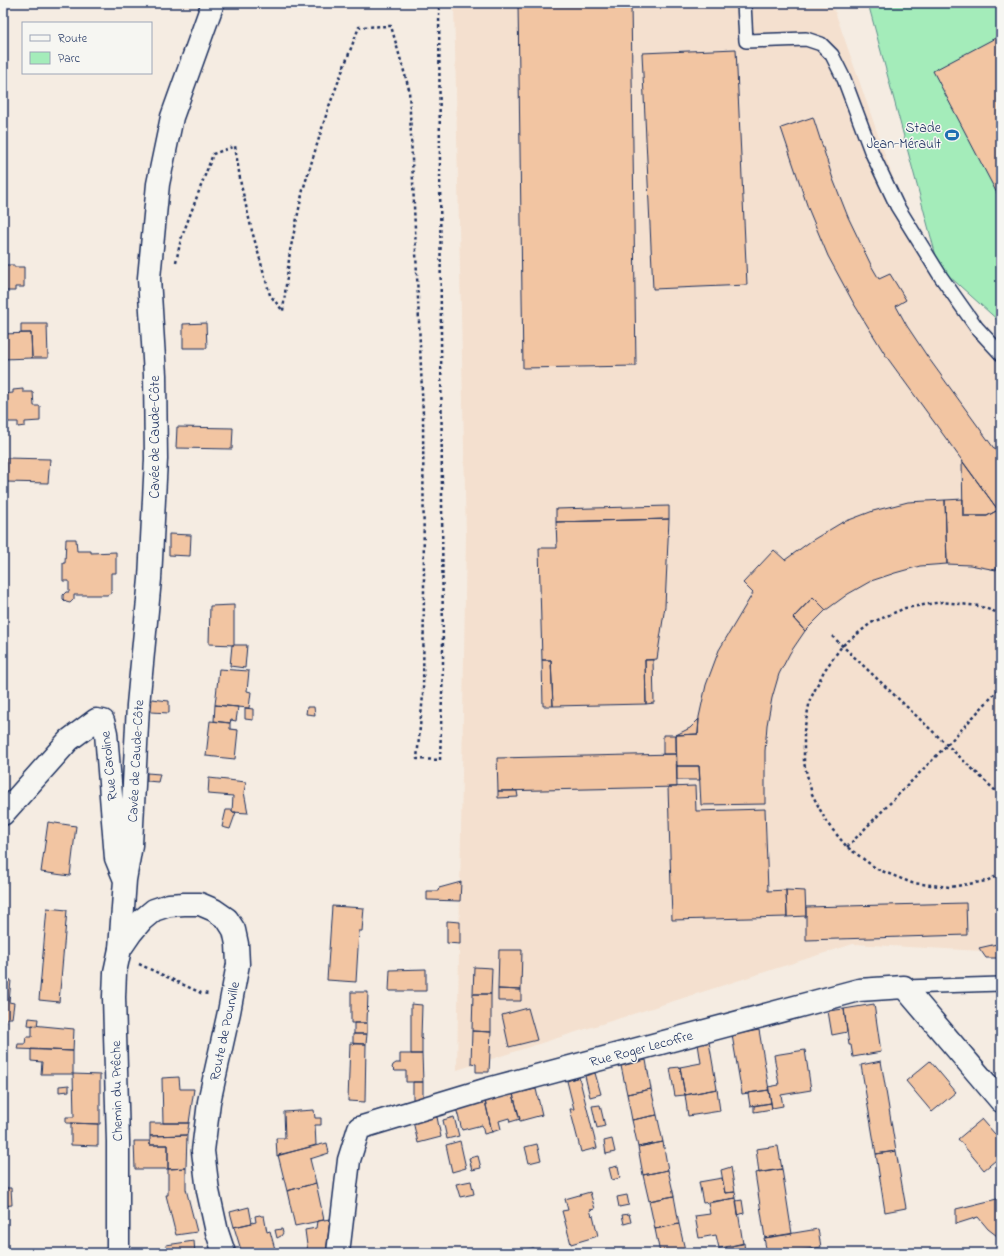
<svg xmlns="http://www.w3.org/2000/svg" width="1004" height="1256" font-family="'Indie Flower',sans-serif">
<style>
.built{fill:#f4e0cf}
.green{fill:#a4ecba;stroke:#608e8c}
.building{fill:#f2c5a2;stroke:#1b2f5e}
.lines{fill:none;stroke-linecap:round;stroke-linejoin:round}
.lane-casing{stroke:#1b2f5e;stroke-width:16}
.street-casing{stroke:#1b2f5e;stroke-width:25}
.secondary-casing{stroke:#1b2f5e;stroke-width:25}
.path{stroke:#1b2f5e;stroke-width:2.5;stroke-dasharray:3 3;stroke-linecap:butt}
.lane{stroke:#f6f6f2;stroke-width:13}
.street{stroke:#f6f6f2;stroke-width:22}
.secondary{stroke:#f6f6f2;stroke-width:22}
.labels{text-anchor:middle;stroke-width:3;stroke-linejoin:round;paint-order:stroke}
.poi-label{font-size:14px;fill:#1b2f5e;stroke:#f6f6f2;text-anchor:end}
.street-label{font-size:14px;fill:#1b2f5e;stroke:#f6f6f2}
</style>
<rect width="100%" height="100%" fill="#f5ece2"/>
<filter id="ink" filterUnits="userSpaceOnUse"><feTurbulence type="fractalNoise" baseFrequency=".025" numOctaves="2"/><feDisplacementMap in="SourceGraphic" scale="8" xChannelSelector="R" yChannelSelector="G"/><feConvolveMatrix kernelMatrix="1 2 1 2 8 2 1 2 1" color-interpolation-filters="sRGB"/></filter>
<g filter="url(#ink)">
<path class="built" d="M454 3H832L923 264 1001 364V952L853 944 457 1070 466 536Z"/>
<path class="green" d="M868 3H1001V323L939 267Z"/>
<path class="building" d="M518 3H631L636 366 523 368Z
M1001 35V201L933 71Z
M736 49 747 285 653 289 642 53Z
M813 117 833 179 848 217 872 267 879 279 890 274 906 300 896 306 907 326 927 356 1001 458V514L886 356 854 304 828 256 808 208 781 128Z
M3 180H5V212H3Z
M3 265H14V267H24V287H15V291H3Z
M206 323 207 348H183V324Z
M21 324H47L48 358H32L31 333H21Z
M31 333 32 358 3 359V334Z
M23 389V392H33L34 406H40V421L25 422V426L18 427V422H3V394L13 393V390Z
M177 427 233 428 232 449 176 448Z
M6 458 50 459 48 483 6 482Z
M962 461 998 510 987 516H963Z
M963 499V516H987L998 510 1001 515V552L996 570 970 565 947 564 945 500Z
M945 500 947 564 920 566 895 573 871 581 848 594 826 610 813 597 793 618 805 631 790 653 779 674 772 698 767 725 765 751V804L701 805 699 766H677L676 735 698 734 699 717 706 685 719 650 753 593 743 583 774 550 785 560 811 541 841 523 873 511 908 502Z
M669 506V519L556 522V509Z
M669 519 665 606 657 659 645 660 646 704 553 706 551 660H542L539 548H557L556 522Z
M169 534 191 535 190 556 169 555Z
M66 539H76L77 551H91V553L116 552V573H111V593L107 595H74V599L70 603 66 602 63 599V595L66 592H69V581H63V563H65Z
M813 597 826 610 805 631 793 618Z
M234 605V645L209 644 210 606Z
M232 645H247L245 668 230 666Z
M542 660H551L553 706H543Z
M645 660H653L654 703 646 704Z
M219 669 249 671 247 691 251 692 249 708 215 705Z
M152 699 169 701V713L151 712Z
M215 705 238 707 236 721 231 720 230 723 214 721Z
M307 707H314L315 715 306 714Z
M245 708 253 709V720L245 719Z
M699 719 698 734 676 735 690 728Z
M210 721 230 723V729L238 730 235 759 206 756Z
M663 735H676V754H663Z
M676 754 677 787 498 791 497 758Z
M677 766H699L700 780H677Z
M147 773 160 774 158 782 147 781Z
M209 778 246 782 244 792 248 813 232 812 233 796 208 794Z
M695 786 696 811 765 809 768 891 786 890 787 917 672 920 668 787Z
M498 791H517L518 797 498 798Z
M226 810H232V812H236L230 829 222 827Z
M48 822 76 826 70 876 41 872Z
M3 864H7L5 885H3Z
M461 882 460 901 427 900V891H438L439 888Z
M786 890 805 891 806 916 787 917Z
M966 903 967 935 806 940V907Z
M332 906 364 908 362 931H359L356 982 327 980Z
M47 908 67 910 59 1002 39 1000Z
M447 921 460 922V944L447 943Z
M1001 943V958H986L979 948Z
M499 950H522L521 990 498 989Z
M474 967 492 968 491 994H473Z
M426 969V991H389L390 970Z
M3 979 11 980 9 1002 14 1003 12 1018H7L6 1023 3 1022Z
M498 989 521 990V1001H498Z
M351 992H368L367 1023H351Z
M473 994H491V1032L472 1031Z
M411 1004 422 1005 421 1038 422 1039V1054H411Z
M874 1004 881 1052 853 1057 851 1045H849L844 1009Z
M528 1008 537 1040 509 1047 502 1015Z
M844 1009 847 1032 832 1035 828 1011Z
M29 1018 38 1019 37 1026 28 1025Z
M354 1023H367V1034H354Z
M32 1025 74 1029 73 1051 17 1049 18 1044H25L26 1037H32Z
M759 1030 769 1090 742 1094 732 1035Z
M472 1031 491 1032 489 1072H476V1064L471 1063Z
M353 1034H367L366 1044H353Z
M709 1042 717 1089 685 1095 680 1067 701 1063 698 1044Z
M350 1043 366 1044 365 1102 348 1101Z
M31 1049 73 1051V1074H41L42 1062 31 1061Z
M805 1050 811 1090 781 1095 783 1106 772 1108 768 1087 779 1085 774 1055Z
M400 1054H422L423 1082H406V1071H395L392 1068 393 1065 396 1063H400Z
M646 1060 651 1089 627 1094 621 1066Z
M881 1061 896 1151 876 1154 861 1065Z
M930 1061 956 1092 932 1112 906 1081Z
M680 1067 685 1095 675 1096 670 1068Z
M595 1073 601 1094 590 1097 585 1076Z
M73 1074 100 1075V1124L66 1123V1117H74Z
M179 1077 180 1089H194L189 1123H163L162 1078Z
M579 1077 597 1148 581 1152 570 1109H574L567 1081Z
M413 1082H423V1098L413 1100Z
M69 1085V1091L59 1092V1086Z
M536 1089 542 1115 520 1121 513 1094Z
M651 1089 657 1115 632 1120 627 1094Z
M717 1089 720 1111 688 1116 685 1095Z
M769 1090 771 1103 750 1106 748 1093Z
M513 1094 520 1119 510 1122 509 1118 499 1121 501 1129 492 1132 485 1101Z
M485 1101 492 1132 484 1134 482 1125 462 1130 456 1108Z
M771 1103 772 1109 754 1112V1106Z
M600 1105 605 1126 597 1128 592 1106Z
M314 1110 315 1118H321V1125H315L316 1145 277 1156 276 1138H285L284 1112Z
M657 1115 663 1142 638 1147 632 1120Z
M412 1117 423 1120 437 1117 441 1137 418 1143Z
M454 1117 459 1136 447 1139 443 1120Z
M982 1119 1001 1141V1156L984 1170 958 1139Z
M71 1123 98 1124V1146L71 1145Z
M150 1123H189L187 1135 150 1136Z
M187 1135 186 1168 168 1169V1145H150V1136Z
M612 1139 615 1152 606 1154 604 1141Z
M134 1141H150V1145H168V1169H135Z
M460 1141 466 1168 452 1172 446 1145Z
M663 1142 668 1170 643 1175 638 1147Z
M327 1143 329 1153 310 1159 316 1183 287 1191 278 1155Z
M537 1144 541 1160 529 1163 525 1147Z
M778 1146 782 1169 759 1173 756 1149Z
M896 1151 906 1208 885 1212 876 1154Z
M478 1156 481 1168 472 1170 469 1158Z
M618 1166 620 1178 612 1180 609 1168Z
M731 1167 735 1192 725 1193 721 1170Z
M186 1168V1189L197 1232 176 1235 166 1195H168V1169Z
M782 1169 792 1234 765 1238 755 1173Z
M668 1170 674 1196 649 1201 643 1175Z
M722 1178 725 1193 735 1192 736 1198 703 1203 699 1182Z
M471 1181 474 1194 460 1197 456 1184Z
M316 1183 324 1220 295 1226 287 1191Z
M3 1188H11L12 1205 3 1206Z
M590 1192 595 1209 590 1210 592 1216 593 1215 598 1236 571 1244 562 1211 568 1210 565 1199Z
M627 1195 629 1205 619 1207 617 1197Z
M674 1196 679 1224 655 1229 649 1201Z
M736 1198 743 1244 719 1248 716 1235 699 1238 695 1216 710 1214 708 1203Z
M1001 1198V1239L988 1229 978 1217 956 1224V1209Z
M742 1200 744 1213 738 1215 736 1201Z
M249 1207 252 1223 234 1227 230 1212Z
M629 1214 631 1222 624 1224 622 1215Z
M260 1215 261 1216H264L267 1232 270 1231 276 1253H265L264 1251 254 1253H242L234 1227 256 1222 255 1216Z
M330 1219 326 1253H308L305 1230 316 1228 317 1221Z
M679 1224 685 1250 672 1253H660L655 1229Z
M282 1229 283 1233 281 1236 277 1238 275 1230Z
M818 1229 821 1247 787 1253H783L782 1250 767 1253 764 1238Z
M194 1241 195 1253H167L166 1245Z
M744 1243 745 1253H727L726 1247Z
M533 1248 534 1253H524V1250Z"/>
<g class="lines">
<defs>
<path id="lane" d="M744 3 746 41 806 39 821 44 832 55 844 79 871 151 897 206 941 277 977 328 1001 354
M904 987 1001 984"/>
<path id="street" d="M3 814 69 740 96 720 103 721 106 733 116 858 125 880 120 949
M125 880 131 845 138 705 150 579 156 459 155 375 149 278 158 184 172 117 213 3
M338 1253 349 1160 359 1128 488 1089 859 990 904 987 1001 1101"/>
<path id="secondary" d="M118 1253V1142L114 997 115 972 120 949 131 933 142 920 154 910 169 905 184 904H200L214 910 227 919 234 930 237 944 238 964 229 1012 209 1102 203 1151 208 1191 217 1232 224 1253"/>
</defs>
<use href="#lane" class="lane-casing"/>
<use href="#street" class="street-casing"/>
<use href="#secondary" class="secondary-casing"/>
<path class="path" d="M176 262 181 239 213 154 235 146 241 185 252 231 270 295 283 311 290 251 303 190 328 109 359 27 391 26 409 89 423 415 424 587 423 695 417 759 440 760 443 663 439 3
M1001 614 979 606 942 602 905 608 871 623 842 646 824 671 810 700 804 731V763L812 794 827 823 847 847 877 869 912 883 950 887 986 881 1001 874
M832 636 1001 796
M847 847 947 745 1001 687
M139 964 201 993 210 994"/>
<use href="#lane" class="lane"/>
<use href="#street" class="street"/>
<use href="#secondary" class="secondary"/>
</g>
</g>
<defs>
<symbol id="stadium-bare" viewBox="-9 -9 18 18"><path d="M0-5a6.5 5 0 1 0 0 10a6.5 5 0 1 0 0-10ZM-3.5-1.8h7v3.6h-7Z" fill="#1f6fb2" stroke="#f6f6f2" stroke-width="2.5" paint-order="stroke"/></symbol>
</defs>
<g fill-rule="evenodd">
<use href="#stadium-bare" x="942" y="125" width="20" height="20"/>
</g>
<g class="labels">
<g class="poi-label">
<text x="941" y="132">Stade<tspan x="941" dy="16">Jean-Mérault</tspan></text>
</g>
<g class="street-label">
<text transform="translate(154 437) rotate(-90)" y="5">Cavée de Caude-Côte</text>
<text transform="translate(135 761) rotate(-87)" y="5">Cavée de Caude-Côte</text>
<text transform="translate(108 766) rotate(-96)" y="5">Rue Caroline</text>
<text transform="translate(224 1031) rotate(-78)" y="5">Route de Pourville</text>
<text transform="translate(641 1048) rotate(-15)" y="5">Rue Roger Lecoffre</text>
<text transform="translate(116 1091) rotate(-91)" y="5">Chemin du Prêche</text>
</g>
</g>
<rect width="1004" height="1256" fill="none" stroke="#f6f6f2" stroke-width="16"/>
<rect x="8" y="8" width="988" height="1240" fill="none" stroke="#1b2f5e" stroke-width="1.5" filter="url(#ink)"/>
<rect x="22" y="22" width="130" height="52" fill="#f6f6f2" stroke="#9ea6b7"/>
<rect x="30" y="35" width="20" height="6" fill="#f6f6f2" stroke="#9ea6b7"/>
<text x="58" y="42" font-size="12" fill="#1b2f5e">Route</text>
<rect x="30" y="52" width="20" height="12" fill="#a4ecba" stroke="#9ea6b7"/>
<text x="58" y="62" font-size="12" fill="#1b2f5e">Parc</text>
</svg>
